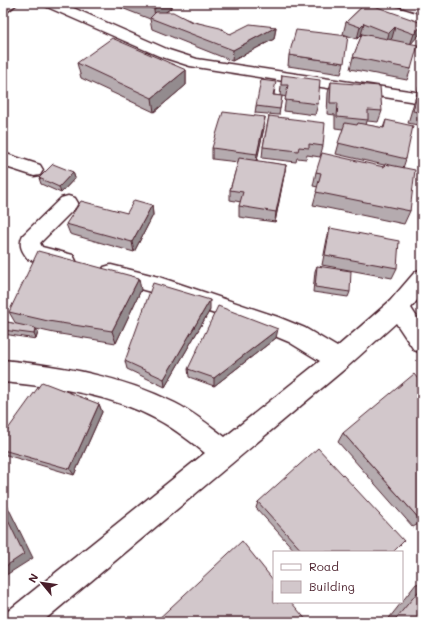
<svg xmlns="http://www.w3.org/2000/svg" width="425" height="625" font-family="Mali,sans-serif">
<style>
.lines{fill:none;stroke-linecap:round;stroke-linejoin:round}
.minor-casing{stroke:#4a1f2b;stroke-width:3}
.minor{fill:#fff;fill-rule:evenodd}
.wall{fill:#b5abaf;stroke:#4a1f2b}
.shaded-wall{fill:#938b8e;stroke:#4a1f2b}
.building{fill:#d2c7cb;stroke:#4a1f2b}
</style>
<rect width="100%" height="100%" fill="#fff"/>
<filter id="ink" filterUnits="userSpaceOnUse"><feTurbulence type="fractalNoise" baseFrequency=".025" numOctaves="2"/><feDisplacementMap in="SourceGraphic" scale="8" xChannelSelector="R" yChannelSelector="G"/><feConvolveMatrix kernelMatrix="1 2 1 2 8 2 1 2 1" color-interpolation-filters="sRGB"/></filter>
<g filter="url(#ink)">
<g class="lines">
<defs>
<path id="minor" d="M3 3H18L8 11 3 12Z
M43 3H62L169 50 197 59 422 93V103L190 66 159 56 45 6Z
M363 3H384L422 15V24L365 6Z
M3 153 40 165 43 170 40 175 34 176 3 166Z
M68 196 75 198 78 203 75 208 40 243 42 247 73 255 76 261 73 267 66 269 28 259C22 251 18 245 23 235L61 198Z
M111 265 159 277 278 317 305 328 337 347 390 301 415 272 422 269V294L411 308 422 325V353L414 350 396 323 347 367 42 622H4L8 611 205 453C190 441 175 429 158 420 110 394 56 387 3 382V360C62 366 121 376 175 403 193 412 209 425 225 437L320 361 289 342 263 331 158 294 104 279 101 273 104 267Z"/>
</defs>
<use href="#minor" class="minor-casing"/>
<use href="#minor" class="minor"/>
</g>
<path class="wall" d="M114 3H171V8L166 12 230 34 276 27 274 39 232 61 152 29 150 19 114 5Z
M222 3H250L246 7 236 4 234 6Z
M366 3 419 35 411 43V69L407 80 350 69 353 57 362 35H361L357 39 343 34 346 22Z
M289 55 344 63 341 74 288 66Z
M77 63 186 70V85L154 112 81 78Z
M282 75 318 104 315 115 284 111 286 97 282 96 279 115 255 113 256 106 275 88 274 95 280 96Z
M331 82 382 111 378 122 367 121 366 125 383 128 386 120 406 159 403 168 410 211 404 224 313 205 318 187 313 186 316 172 384 167V165L336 154 343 129 335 128V115L327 114 328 93Z
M419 87 422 88V126L408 123 415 99Z
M269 116 323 146 320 157 307 155 306 159 297 158 296 162 262 158 263 147Z
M264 128 256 161 286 165 275 222 239 217V206L241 202 230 200V190L238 162 212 159V148Z
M73 172 75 178 61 193 41 184 39 178Z
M152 205 153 215 134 252 70 234 66 224 127 213Z
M330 228 397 268 392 278 322 265 327 239Z
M317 266 350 292 348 297 313 292 315 271Z
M141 290 116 343 54 333 36 329 38 332 36 339 3 334V321L16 324 9 312Z
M210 310 165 387 127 369 125 361Z
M276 338 214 386 189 377 188 369Z
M99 404 102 412 74 475 3 454V436Z
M343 433 422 522 413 527 338 442Z
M258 502 393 552H296L256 508Z
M422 583V622H386L416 584Z"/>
<path class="shaded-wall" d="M161 3H171V8L155 20 154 9Z
M234 3H236L234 6Z
M246 3H250L246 7Z
M364 23 361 35 357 39 360 27Z
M422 25V27L419 35 410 45 414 34Z
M276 27 274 39 232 61 233 50Z
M395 27 392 38 386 44 389 33Z
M186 70V85L154 112 152 98Z
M265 117 264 128 256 165 257 154Z
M286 165 284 176 275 222 276 212Z
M73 172 75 178 61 193 59 187Z
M152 205 153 215 134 252 132 242Z
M139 278 141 290 116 343 112 331Z
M210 300V310L165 387 164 379Z
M35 328 38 332 36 339 34 334Z
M278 329 276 338 214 386V378Z
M99 404 102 412 74 475 70 469Z
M3 497 33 558 3 577Z"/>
<path class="building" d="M137 3H162L154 9Z
M366 3 422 23V25L414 34 395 27 389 33 364 23 360 27 346 22Z
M156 12H173L190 21 220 28 230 34 250 24 276 27 233 50 150 18Z
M296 30 348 36 344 63 289 55Z
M362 34 418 45 411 69 353 57Z
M112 38 186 70 152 98 77 63Z
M282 75 320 80 318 104 285 100 288 85H281Z
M261 80 276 82 273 95 282 96 280 109 256 106Z
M331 82 380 86 382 111 368 110V120L337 117 338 103H330Z
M419 87 422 88V113L413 111Z
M223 112 265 117 257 154 212 148Z
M269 116 325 123 323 146 309 144V148L299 147 298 151 263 147Z
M386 120 413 126 406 159 338 143 345 123 357 125 358 123 384 128Z
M322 153 384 167 385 164 415 170 410 211 316 192 321 173 316 172Z
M239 158 286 165 276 212 239 206 243 192 230 190Z
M53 164 73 172 59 187 39 178Z
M134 200 152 205 132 242 66 224 81 201 127 213Z
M330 228 399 241 397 268 325 255Z
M38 251 139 278 112 331 48 321 9 312Z
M317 266 351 271 350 292 315 287Z
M153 283 210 300 164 379 125 361Z
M218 306 278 329 214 378 188 369Z
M3 321 35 328 34 334 3 330Z
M414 374 422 384V522L343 433Z
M42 382 99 404 70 469 3 450V436Z
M318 448 404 541 393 552H303L258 502Z
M3 510 24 554 3 568Z
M242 541 274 581V602H291L308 622H155Z
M422 587V622H393Z"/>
</g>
<rect width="425" height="625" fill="none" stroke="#fff" stroke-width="16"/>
<rect x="8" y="8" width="409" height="609" fill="none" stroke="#4a1f2b" stroke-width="1.5" filter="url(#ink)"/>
<rect x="273" y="551" width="130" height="52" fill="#ffffff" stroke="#b7a5aa"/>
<rect x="281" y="564" width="20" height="6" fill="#ffffff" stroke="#b7a5aa"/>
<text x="309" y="571" font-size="12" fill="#4a1f2b">Road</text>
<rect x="281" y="581" width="20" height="12" fill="#d2c7cb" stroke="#b7a5aa"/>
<text x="309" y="591" font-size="12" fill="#4a1f2b">Building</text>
<g transform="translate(42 583) rotate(299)" stroke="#ffffff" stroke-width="3" paint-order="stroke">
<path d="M0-3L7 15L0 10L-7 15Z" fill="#4a1f2b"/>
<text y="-6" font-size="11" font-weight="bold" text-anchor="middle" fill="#4a1f2b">N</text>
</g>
</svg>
